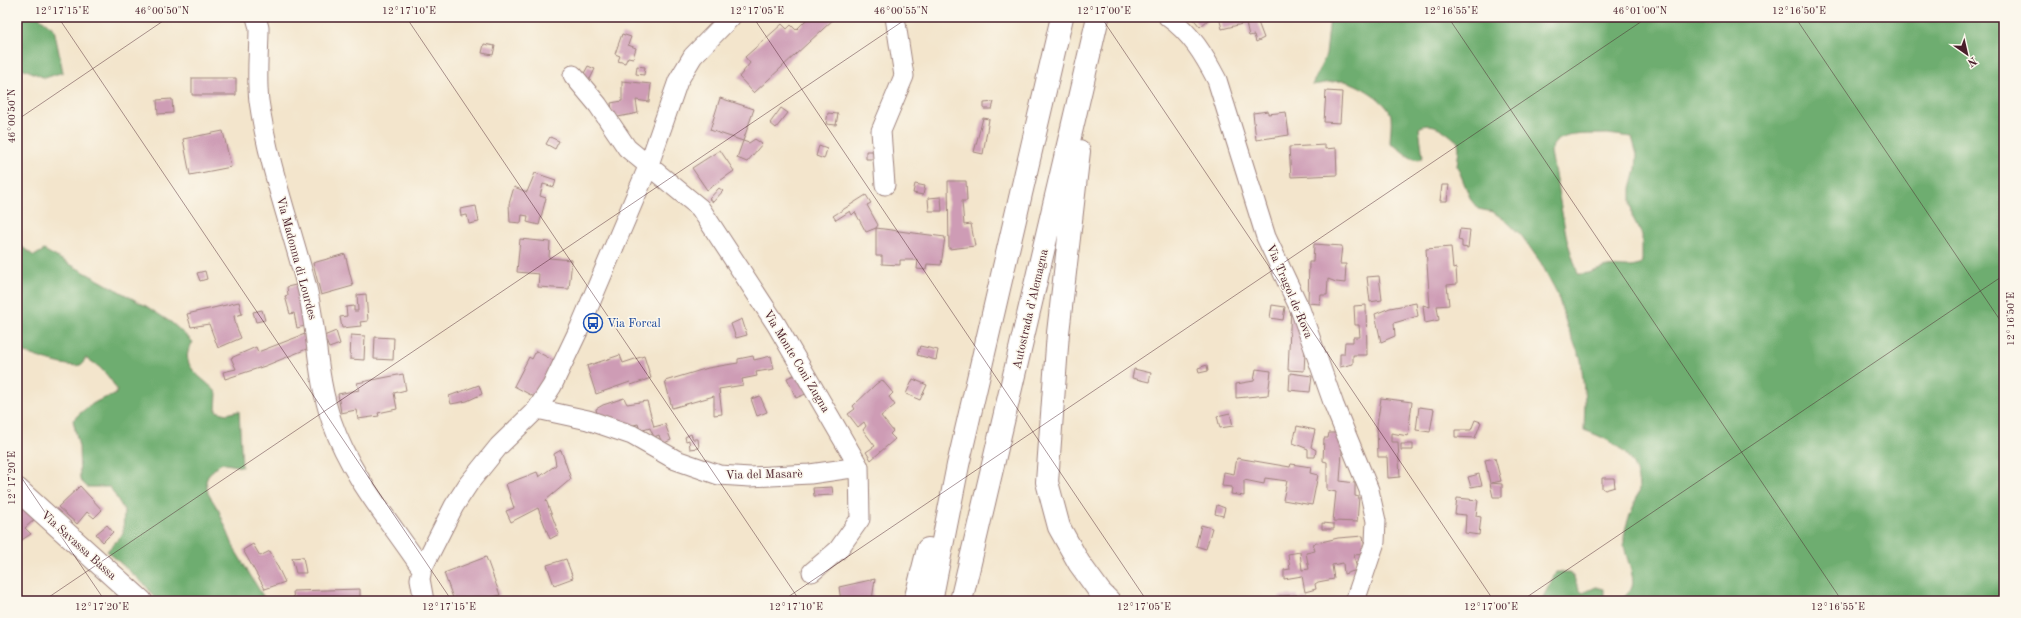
<svg xmlns="http://www.w3.org/2000/svg" width="2021" height="618" font-family="'Old Standard TT',serif">
<style>
.forest{fill:#6ead6f;stroke:#5c664d;fill-rule:evenodd}
.building{fill:#ce9cb5}
.lines{fill:none;stroke-linecap:round;stroke-linejoin:round}
.street-casing{stroke:#9e827c;stroke-width:21}
.primary-casing{stroke:#9e827c;stroke-width:24}
.highway-casing{stroke:#9e827c;stroke-width:24}
.street{stroke:#fff;stroke-width:19}
.primary{stroke:#fff;stroke-width:22}
.highway{stroke:#fff;stroke-width:22}
.ticks{fill:none;stroke:#4a1f2b;stroke-width:1;stroke-opacity:0.45}
.labels{text-anchor:middle;stroke-width:3;stroke-linejoin:round;paint-order:stroke}
.street-label{font-size:12px;fill:#4a1f2b;stroke:#fbf7ec}
.transit-label{font-size:12px;fill:#164399;stroke:#fbf7ec;text-anchor:start}
.neatline{fill:none;stroke:#4a1f2b;stroke-width:1.5}
.ticks-label{font-size:10px;text-anchor:middle;fill:#4a1f2b}
</style>
<rect width="100%" height="100%" fill="#fbf7ec"/>
<filter id="ink" filterUnits="userSpaceOnUse"><feTurbulence type="fractalNoise" baseFrequency=".025" numOctaves="2"/><feDisplacementMap in="SourceGraphic" scale="8" xChannelSelector="R" yChannelSelector="G"/><feConvolveMatrix kernelMatrix="1 2 1 2 8 2 1 2 1" color-interpolation-filters="sRGB"/></filter>
<filter id="wash" filterUnits="userSpaceOnUse"><feTurbulence type="fractalNoise" baseFrequency=".012" numOctaves="4" result="noise"/><feDisplacementMap in="SourceGraphic" scale="16" xChannelSelector="R" yChannelSelector="G"/><feGaussianBlur stdDeviation="0.9" result="paint"/><feColorMatrix in="noise" values="0 0 0 0 0 0 0 0 0 0 0 0 0 0 0 0 0 1.4 0 .05"/><feComposite in="paint" operator="in"/></filter>
<g filter="url(#wash)">
<rect width="100%" height="100%" fill="#f3e5cc"/>
<path class="forest" d="M17 17H39L54 29 63 72 45 78 17 66Z
M1330 17H2004V601H1620C1624 597 1630 592 1632 587 1636 577 1624 554 1624 543 1623 525 1634 509 1638 493 1640 487 1638 481 1637 475 1630 449 1608 439 1584 430L1585 401 1581 360 1567 326 1557 293 1541 263 1521 235 1506 221 1493 212 1478 209 1471 200 1457 166 1459 148 1458 142C1447 133 1433 119 1419 128L1423 157 1419 160C1406 159 1402 148 1390 144 1390 135 1392 125 1391 116 1389 102 1356 82 1343 81 1333 81 1322 84 1312 85L1326 55ZM1607 134 1632 137 1637 155 1636 169 1631 188V202L1632 216 1642 235V260L1641 264C1629 270 1621 265 1609 267 1599 268 1589 275 1578 274L1567 240 1551 152C1553 130 1591 135 1607 134Z
M17 243 34 256 44 250 146 306 172 323 193 342C175 366 205 378 217 393L216 411 227 414 239 411 242 467 221 463 209 474 206 481 208 493 219 511 235 550 266 601H157L146 586 107 551 123 534 124 510 110 487H87L80 480 79 447 73 420C86 407 97 399 115 395L117 390C110 377 99 364 85 358 84 361 83 364 80 365 68 369 29 354 17 350Z
M1556 572H1570C1576 579 1576 588 1583 593L1596 587 1604 589V601H1541Z"/>
<g id="blocks">
<path class="building" d="M809 17H836L754 93 739 77 750 63 745 57 782 24 787 29 791 25 796 30Z
M1192 17H1207L1209 19 1200 27Z
M1219 17H1256L1264 38 1256 42 1254 35 1249 36 1246 23 1222 29Z
M622 34 631 37 628 45 636 48 633 58 628 57 625 63 618 61 620 56 615 54Z
M484 44 495 46 493 55 482 53Z
M588 66 595 69 587 85 581 79Z
M637 66 645 67 644 75 636 74Z
M192 78H236V95H192Z
M622 81 651 84 649 102 636 100 638 113 613 118 611 103 622 101Z
M1326 91 1342 92 1340 123 1324 122Z
M720 98 754 109 743 141 710 130Z
M172 99 173 113 158 114 157 100Z
M994 102 992 109H984V103Z
M781 108 788 113 776 128 770 123Z
M1268 111V114L1286 112 1289 135 1256 140 1253 113Z
M828 113 838 114 836 125 826 124Z
M983 118 989 119 983 154 974 152Z
M223 131 231 167 190 175 183 139Z
M550 137 559 141 555 149 546 144Z
M755 139 762 144 747 162 737 158 743 141 749 143Z
M1325 145V149L1336 148 1337 175 1291 177 1289 147Z
M819 146 827 149 824 159 816 156Z
M720 150 734 171 707 190 692 168Z
M866 151H878V159H866Z
M535 173 556 180 554 187 543 184 540 196 546 198 539 225 527 222 528 216 522 215 521 223 510 222 509 204 514 187 527 192Z
M948 181H966L967 201H962L964 225 971 224 975 246 949 249Z
M915 184 925 186 923 195 913 193Z
M1442 185H1449L1447 201H1440Z
M719 188 723 191 713 202 709 199Z
M866 195 871 203 867 205 878 225 876 228 866 232 855 212 852 215 850 211 836 220 833 216Z
M941 197 942 211H929L928 198Z
M476 206 479 222 469 224 467 215 461 216 460 209Z
M876 228 945 237 941 265 927 264 926 270 917 269 918 260H900V265L882 264V256H876Z
M1460 229 1470 230 1468 248 1462 247V241L1458 240Z
M520 239 550 242 549 258 572 260 569 289 538 287 539 274 517 272Z
M1314 244 1342 246 1340 264H1346L1345 283 1336 282 1328 279 1327 295H1321L1320 304 1308 303 1309 262H1313Z
M1451 247 1453 269 1456 268 1457 284 1447 285 1449 305 1437 306 1439 320 1425 323 1423 305 1430 307 1426 249Z
M345 254 353 286 321 295 313 263Z
M205 271 207 279 200 281 197 273Z
M1379 276 1382 300 1370 302 1367 277Z
M300 284 313 324 297 328 294 313 290 314 285 296 288 295 287 287Z
M366 294 368 321 360 322 361 326 342 328 340 317 347 316 346 307 354 306V311H358L357 295Z
M239 302 242 314 234 316 236 326 241 338 218 348 209 324 191 327 187 314Z
M1416 303 1418 316 1394 323 1395 336 1381 342 1375 314 1390 308Z
M1272 305 1285 307 1283 320 1270 318Z
M1366 305 1367 355H1353V364L1340 367V354H1344L1345 342H1353V337H1360L1359 325H1355L1354 306Z
M1291 308 1306 334 1304 371 1288 370Z
M262 310 265 320 256 322 253 312Z
M742 319 747 335 736 338 731 324Z
M336 331 340 344 329 348 324 336Z
M305 334 309 348 265 366 225 379 223 372 236 369 231 358 256 347 258 352Z
M351 335 365 336 364 360 350 359Z
M375 337 394 338 393 360 374 359Z
M920 346 938 350 936 360 917 355Z
M536 351 556 362 540 400 514 386 529 357 532 359Z
M620 355 623 363 644 356 651 378 631 385 630 382 596 394 587 366Z
M753 356 754 360 771 356 774 369 756 372 757 376 742 379 743 385 719 389 722 414 714 415V396L672 408 665 381 708 368 738 363V359Z
M1207 365 1208 371 1199 373 1198 368Z
M1134 369 1151 373 1149 382 1132 378Z
M1256 369 1271 371 1268 395 1236 398V384L1254 381Z
M799 373 808 393 796 398 787 378Z
M1290 373 1312 376 1310 392 1289 390Z
M403 374 406 390 394 393 397 409 378 413 379 416 358 419 356 410 341 413 338 394 359 390 357 383Z
M913 379 927 385 920 400 906 394Z
M882 380 893 393 889 397 895 405 881 416 893 431 890 434 895 439 871 460 866 452 875 446 863 430 866 426 864 422 858 427 848 414 855 409 853 406 876 384Z
M479 385 482 394 467 401 451 404 449 396Z
M760 396 767 412 757 416 751 399Z
M624 398 627 404 647 401 654 427 665 424 671 440 662 444 659 435 654 437 650 428 640 431 638 424 621 428 609 425 607 416 598 419 596 409 603 405Z
M1381 398 1412 402 1408 436 1391 433V442H1398L1400 477 1388 478 1387 457H1378L1377 425Z
M1419 407 1434 409 1430 432 1416 430Z
M1230 413 1233 426 1220 428 1217 416Z
M1475 420 1481 422 1475 438 1455 437V430H1471Z
M1297 426 1315 430 1311 447 1316 450 1315 457H1308V449L1293 443Z
M1329 433H1337L1343 438 1340 481 1355 483V496L1359 497 1357 522 1333 521 1336 492 1327 490V462L1323 461 1324 438H1328Z
M691 434 693 439H698L699 448 690 449 689 440 686 441 685 437Z
M1401 444H1413V450H1401Z
M561 450 571 479 546 500 559 534 550 539 538 508 511 522 506 511 514 508 506 484 537 472 539 477 556 465 554 454Z
M1237 458 1290 467 1291 464 1311 467 1310 473 1318 475 1312 505 1283 500 1287 481 1265 478 1264 484 1244 480V496L1231 494 1232 487 1222 486 1224 472 1234 474Z
M1495 458 1501 481 1491 483 1502 484V497H1493L1485 460Z
M1479 474 1482 485 1471 487 1468 477Z
M1602 478H1614L1615 487 1605 490 1602 488Z
M80 486 102 510 94 518 87 512 77 524 58 507Z
M832 487 833 495 814 496 813 488Z
M17 498 36 518 25 528 31 534 17 543Z
M1457 498 1478 500 1476 516 1481 517 1479 535 1465 533 1466 515 1455 514Z
M1217 505 1225 508 1223 516 1215 514Z
M1322 523 1334 524V529H1322Z
M107 525 113 532 103 542 96 534Z
M1201 525 1212 528 1206 549 1196 546Z
M1363 536 1366 554 1354 555 1357 570 1344 574 1343 563 1332 565 1334 579 1318 582 1315 584 1316 589 1305 592 1302 576 1284 579V570L1290 569 1288 554 1300 552 1302 570 1309 569 1306 553 1315 551 1313 544 1338 538Z
M253 544 260 556 270 551 285 582 265 589 243 550Z
M303 557 306 573H296L292 558Z
M486 557 500 595 494 597 496 601H451L450 599 453 598 444 573Z
M566 559 573 578 554 585 547 565Z
M875 579 872 600 841 601 839 587Z
M360 589V601H294L293 591Z
M1297 595V599L1306 598 1307 601H1279V596Z"/>
</g>
</g>
<g filter="url(#ink)">
<use href="#blocks" fill-opacity="0" stroke="#9e827c" stroke-width="1"/>
<g class="lines">
<defs>
<path id="street" d="M256 17 259 28C259 52 256 77 259 101 268 165 291 226 307 288 318 333 316 377 332 422 351 477 390 521 422 569
M1168 17C1191 33 1204 55 1217 80L1266 237 1300 309 1334 405 1369 490 1376 521 1375 542 1355 601
M573 75 598 105 627 148 700 208 776 324 859 467 860 519 838 550 812 572
M885 185 881 131 904 76 895 17
M537 409 588 420 632 435 676 460 719 475 750 477 810 474 859 467
M424 601 420 579 422 569 454 506 469 483 499 446 537 409 552 386 580 327 648 167 678 81 693 56 731 17"/>
<path id="primary" d="M17 489 141 601"/>
<path id="highway" d="M1079 151 1058 333 1047 482 1059 527 1079 563 1100 592 1109 601
M915 601 928 549
M931 601 958 465 1062 17
M961 601 1098 17"/>
</defs>
<use href="#street" class="street-casing"/>
<use href="#primary" class="primary-casing"/>
<use href="#highway" class="highway-casing"/>
<use href="#street" class="street"/>
<use href="#primary" class="primary"/>
<use href="#highway" class="highway"/>
</g>
</g>
<path class="ticks" d="M58 17 452 601M406 17 800 601M753 17 1147 601M1101 17 1494 601M1448 17 1842 601M1795 17 2004 326M17 120 169 17M17 471 105 601M43 601 909 17M782 601 1648 17M1521 601 2004 275"/>
<defs>
<symbol id="bus-ring" viewBox="-11 -11 22 22"><circle r="9.5" fill="#fbf7ec" stroke="#1a4fb4" stroke-width="1.5"/><path d="M-5-6H5V4H4V6H2V4H-2V6H-4V4H-5ZM-3.5-4V0h7V-4ZM-3.5 1.2v1.5H-2V1.2ZM2 1.2v1.5H3.5V1.2Z" fill="#1a4fb4"/></symbol>
</defs>
<g fill-rule="evenodd">
<use href="#bus-ring" x="582" y="312" width="22" height="22"/>
</g>
<g class="labels">
<g class="street-label">
<text transform="translate(297 258) rotate(75)" y="4">Via Madonna di Lourdes</text>
<text transform="translate(1290 291) rotate(67)" y="4">Via Tragol de Rova</text>
<text transform="translate(1030 309) rotate(-77)" y="4">Autostrada d'Alemagna</text>
<text transform="translate(797 361) rotate(59)" y="4">Via Monte Coni Zugna</text>
<text transform="translate(764 474) rotate(-1)" y="4">Via del Masarè</text>
<text transform="translate(79 545) rotate(42)" y="4">Via Savassa Bassa</text>
</g>
<g class="transit-label">
<text x="607" y="327">Via Forcal</text>
</g>
</g>
<rect width="2021" height="618" fill="none" stroke="#fbf7ec" stroke-width="44"/>
<g transform="translate(1967 54) rotate(146)" stroke="#fbf7ec" stroke-width="3" paint-order="stroke">
<path d="M0-3L7 15L0 10L-7 15Z" fill="#4a1f2b"/>
<text y="-6" font-size="11" font-weight="bold" text-anchor="middle" fill="#4a1f2b">N</text>
</g>
<rect x="22" y="22" width="1977" height="574" class="neatline"/>
<g class="ticks-label">
<text x="62" y="14">12°17'15"E</text>
<text x="162" y="14">46°00'50"N</text>
<text x="409" y="14">12°17'10"E</text>
<text x="757" y="14">12°17'05"E</text>
<text x="901" y="14">46°00'55"N</text>
<text x="1104" y="14">12°17'00"E</text>
<text x="1451" y="14">12°16'55"E</text>
<text x="1640" y="14">46°01'00"N</text>
<text x="1799" y="14">12°16'50"E</text>
<text transform="translate(11 116) rotate(-90)" y="4">46°00'50"N</text>
<text transform="translate(2010 319) rotate(-90)" y="4">12°16'50"E</text>
<text transform="translate(11 478) rotate(-90)" y="4">12°17'20"E</text>
<text x="102" y="610">12°17'20"E</text>
<text x="449" y="610">12°17'15"E</text>
<text x="796" y="610">12°17'10"E</text>
<text x="1144" y="610">12°17'05"E</text>
<text x="1491" y="610">12°17'00"E</text>
<text x="1838" y="610">12°16'55"E</text>
</g>
</svg>
